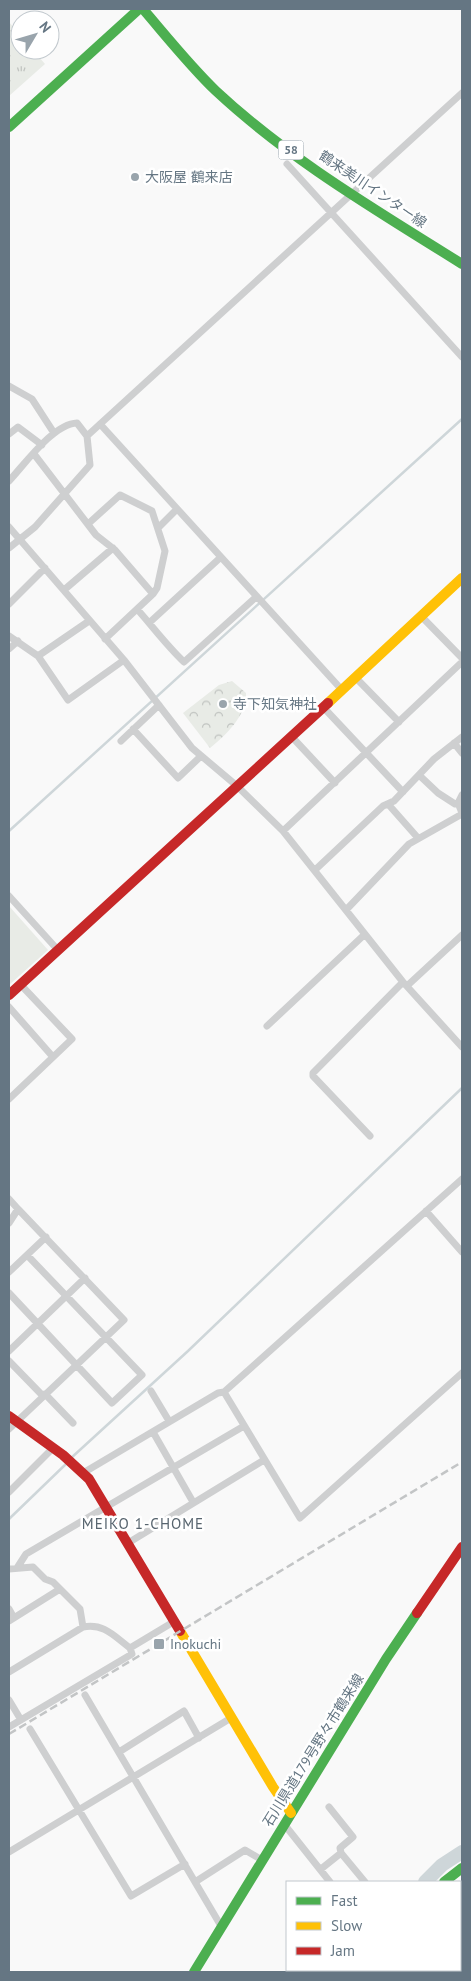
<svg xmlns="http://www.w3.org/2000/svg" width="471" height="1981" font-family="'PT Sans','Noto Sans JP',sans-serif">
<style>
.green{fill:#e8ebe6}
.forest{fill:url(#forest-crowns)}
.park{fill:url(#park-tufts)}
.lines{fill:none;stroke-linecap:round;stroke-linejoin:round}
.stream{stroke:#ced6d9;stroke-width:2.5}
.river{stroke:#ced6d9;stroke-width:14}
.street{stroke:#cecfd0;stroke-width:7}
.fast{stroke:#4caf50;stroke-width:10}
.slow{stroke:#ffc107;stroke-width:10}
.jam{stroke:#c62828;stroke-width:10}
.rail{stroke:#c3c5c6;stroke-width:2.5;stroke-dasharray:8 4;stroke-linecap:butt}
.poi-dot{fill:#99a4ac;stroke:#fff;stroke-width:2}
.labels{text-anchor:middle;stroke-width:5;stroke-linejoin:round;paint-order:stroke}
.shield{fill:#fff;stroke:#939fa8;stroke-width:1}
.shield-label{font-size:12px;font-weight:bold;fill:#657683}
.poi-label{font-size:14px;fill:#657683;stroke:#fff;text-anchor:start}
.street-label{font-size:14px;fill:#657683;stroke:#fff}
.neighbourhood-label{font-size:15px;letter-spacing:1px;fill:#57646e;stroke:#fff}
</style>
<defs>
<pattern id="forest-crowns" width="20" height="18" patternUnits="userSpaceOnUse" patternTransform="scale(1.25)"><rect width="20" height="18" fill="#e8ebe6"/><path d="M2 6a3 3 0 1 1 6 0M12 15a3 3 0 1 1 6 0" fill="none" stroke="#c0c3c0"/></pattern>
<pattern id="park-tufts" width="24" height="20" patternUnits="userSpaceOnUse" patternTransform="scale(1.25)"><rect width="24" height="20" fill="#e8ebe6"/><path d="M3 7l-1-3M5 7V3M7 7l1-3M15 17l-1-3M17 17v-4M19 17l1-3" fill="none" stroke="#c0c3c0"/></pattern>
</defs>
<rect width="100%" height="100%" fill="#f9f9f9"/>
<path class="green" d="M9 906 48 950 9 985Z"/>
<path class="forest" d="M232 681 246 693C247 715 226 735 210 748L183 713 219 685Z"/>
<path class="park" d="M9 22 20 35V50H33L45 64 9 96Z"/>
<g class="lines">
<path class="stream" d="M9 831 462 419
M70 1459 188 1351 462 1088
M9 1519 67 1463"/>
<path class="river" d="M425 1882 442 1865 462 1852
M333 1972 335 1970"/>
<path class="street" d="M287 164 462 357
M9 386 32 399 54 433
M100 424 342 690
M9 434 18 427 42 445
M34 454 96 535 115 550 153 594 105 639
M9 481C25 464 53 424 77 423L87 436
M88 524 120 495 152 511 165 551 157 588 153 594
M9 527 124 660 192 748 237 786 283 831 403 982 462 1047
M158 528 177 509
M9 548 35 527 90 465 87 436 462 93
M64 590 113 548
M9 604 45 568
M137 609C153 627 167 646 184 662L256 597
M421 616 462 658
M149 623 221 557
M9 636 38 656 89 621
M9 649 18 641
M38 656 68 700 124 660
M356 678 399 722
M324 708 403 792
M133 729 178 778 201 756
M292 737 335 783
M121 741 159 705
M454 743 462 753
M419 775 438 793 455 804 458 803
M388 804 418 838
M462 813 458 803 462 795
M283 831 462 662
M315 870 383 806 394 801 434 759 462 737
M9 896 57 949
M346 910 409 844 462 814
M408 985 462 935
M9 1007 53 1057
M267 1026 364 935
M9 1099 72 1039 20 984
M370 1136 313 1076V1073L403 982
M9 1199 18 1209 9 1223
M426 1211 462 1252
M9 1272 46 1237
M9 1293 112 1403 142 1375 27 1255
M9 1351 85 1278
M9 1361 43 1396
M151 1391 169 1421
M224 1392 300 1518 462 1373
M45 1394 73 1423
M9 1429 124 1320 18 1209
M153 1432 193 1502
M83 1473 218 1393 224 1392 462 1179
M9 1492 53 1448
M128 1543 264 1460
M17 1568 26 1554 244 1426
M9 1569 33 1567 45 1579 53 1582 80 1609 83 1627
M9 1609 14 1618
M9 1621 60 1589
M9 1672 83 1627C104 1623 114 1636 130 1648
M85 1695 195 1882
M9 1700 21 1720
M9 1727 132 1654 130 1648 175 1621
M30 1729 131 1896 185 1864
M119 1752 184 1711 199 1738
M329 1807 353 1837 340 1848 341 1853
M284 1824 330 1882
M9 1852 231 1718
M321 1869 341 1853 365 1882
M221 1926 195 1882 245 1850 262 1860
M460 1943 462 1941
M391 1970 393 1972
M428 1972 431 1970"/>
<path class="fast" d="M143 9C167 37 190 66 216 91 290 160 378 211 462 264
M9 127 139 9
M444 1882 462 1868
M194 1972 386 1659 417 1613
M377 1972 378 1970"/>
<path class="slow" d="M328 703 462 578
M180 1631 273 1787 291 1813"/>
<path class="jam" d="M9 995 328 703
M9 1416 63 1455 89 1479 180 1631
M417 1613 462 1547"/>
<path class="rail" d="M9 1734 462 1462"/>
</g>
<g class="poi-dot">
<circle cx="135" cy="177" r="5"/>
<circle cx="223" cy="704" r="5"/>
<rect x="153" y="1638" width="12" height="12" rx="2.5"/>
</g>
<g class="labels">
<rect class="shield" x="278.5" y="140.5" width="25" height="19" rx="4"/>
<g class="shield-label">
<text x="291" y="154">58</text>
</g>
<g class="poi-label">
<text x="145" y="182">大阪屋 鶴来店</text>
<text x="233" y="709">寺下知気神社</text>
<text x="170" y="1649">Inokuchi</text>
</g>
<g class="street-label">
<text transform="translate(373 189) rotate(34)" y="5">鶴来美川インター線</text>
<text transform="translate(313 1750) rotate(-58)" y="5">石川県道179号野々市鶴来線</text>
</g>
<g class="neighbourhood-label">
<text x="143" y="1529">MEIKO 1-CHOME</text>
</g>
</g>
<rect width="471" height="1981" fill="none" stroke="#657683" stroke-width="20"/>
<rect x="286" y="1881" width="175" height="90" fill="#ffffff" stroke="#c1c8cd"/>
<rect x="296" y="1897" width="25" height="8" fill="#4caf50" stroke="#c1c8cd"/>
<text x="331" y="1906" font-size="15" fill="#657683">Fast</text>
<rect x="296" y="1922" width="25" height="8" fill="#ffc107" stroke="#c1c8cd"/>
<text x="331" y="1931" font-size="15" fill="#657683">Slow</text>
<rect x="296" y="1947" width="25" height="8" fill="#c62828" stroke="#c1c8cd"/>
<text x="331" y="1956" font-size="15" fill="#657683">Jam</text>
<g transform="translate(35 35) rotate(52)"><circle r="24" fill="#ffffff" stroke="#c1c8cd"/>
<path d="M0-4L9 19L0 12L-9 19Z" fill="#99a4ac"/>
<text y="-8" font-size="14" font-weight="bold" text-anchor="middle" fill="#657683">N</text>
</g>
</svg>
